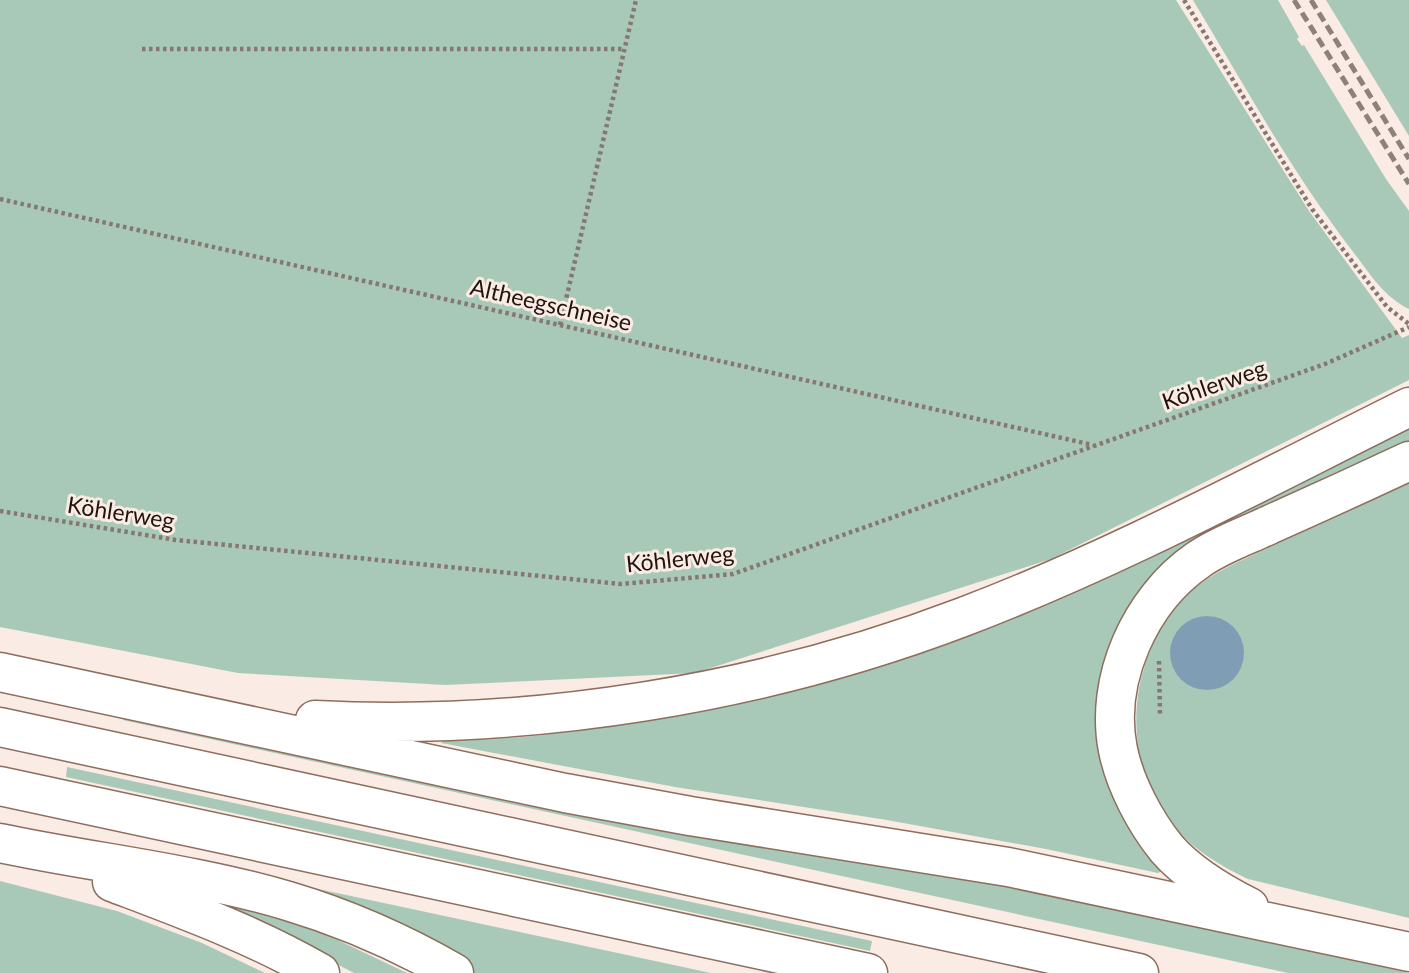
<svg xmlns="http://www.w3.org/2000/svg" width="1409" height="973" font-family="Lato,sans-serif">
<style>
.green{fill:#a9c9b8}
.water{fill:#7f9eb5}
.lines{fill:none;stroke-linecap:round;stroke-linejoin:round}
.motorway-casing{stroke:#8d6e5d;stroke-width:41}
.path{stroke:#867871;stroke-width:4.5;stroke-dasharray:3.5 3.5;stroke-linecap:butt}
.motorway{stroke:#fff;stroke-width:38}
.rail{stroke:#8f817a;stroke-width:5;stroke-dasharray:10 5;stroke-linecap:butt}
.labels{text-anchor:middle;stroke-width:6;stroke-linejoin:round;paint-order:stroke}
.street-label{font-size:23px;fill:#20140d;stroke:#faebe4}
</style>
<rect width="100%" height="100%" fill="#faebe4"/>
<path class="green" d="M0 0H1176L1309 211 1402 338 1409 335V380L1051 559 695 673 445 685 238 673 0 627Z
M1193 0H1278L1299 37 1297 39 1302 46 1304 45 1386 179 1409 211V309C1384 297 1370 274 1354 253 1293 174 1244 85 1193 0Z
M1326 0H1409V136Z
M1409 424V450L1228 532 1114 649 1162 871 1158 873 1046 849 887 820 675 787 441 743 443 741C549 740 655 721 758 696Z
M1409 483V918L1248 879C1221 866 1194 850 1174 827 1119 761 1126 661 1183 600 1199 582 1219 571 1240 561Z
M123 714 990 881 1278 942 1409 973H1288L123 720Z
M67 767 872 941 870 951 66 777Z
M89 840 711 973H466L88 846Z
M0 881 117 911 202 943 265 973H0Z
M210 898 321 932 407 973H354Z"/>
<path class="water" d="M1170 653a37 37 0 1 1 74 0a37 37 0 1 1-74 0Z"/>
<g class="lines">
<defs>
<path id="motorway" d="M0 672 565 793 690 816 1008 867 1409 952
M315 720C531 731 761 694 963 617 1116 559 1262 480 1409 407
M0 727 1139 973
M0 786 868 973
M0 843C95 863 194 873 288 901 345 918 402 943 454 973
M112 882C183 909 255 935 320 973
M1249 907C1219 892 1189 874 1167 849 1145 822 1125 784 1118 750 1104 680 1140 600 1198 560 1219 545 1246 536 1269 525 1316 504 1362 483 1409 461"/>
</defs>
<use href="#motorway" class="motorway-casing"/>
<path class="path" d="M1184 0 1312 209 1387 307 1409 324
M142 49H624
M0 199 1093 445
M560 325 636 0
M0 511 176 540 621 584 733 574 1325 364 1409 327
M1159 661 1160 716"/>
<use href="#motorway" class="motorway"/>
<path class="rail" d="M1294 0 1409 184
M1311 0 1409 159"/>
</g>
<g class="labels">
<g class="street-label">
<text transform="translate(551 305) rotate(13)" y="8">Altheegschneise</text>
<text transform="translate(1214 385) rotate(-19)" y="8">Köhlerweg</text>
<text transform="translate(121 513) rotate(9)" y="8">Köhlerweg</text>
<text transform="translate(680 559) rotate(-6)" y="8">Köhlerweg</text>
</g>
</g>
</svg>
